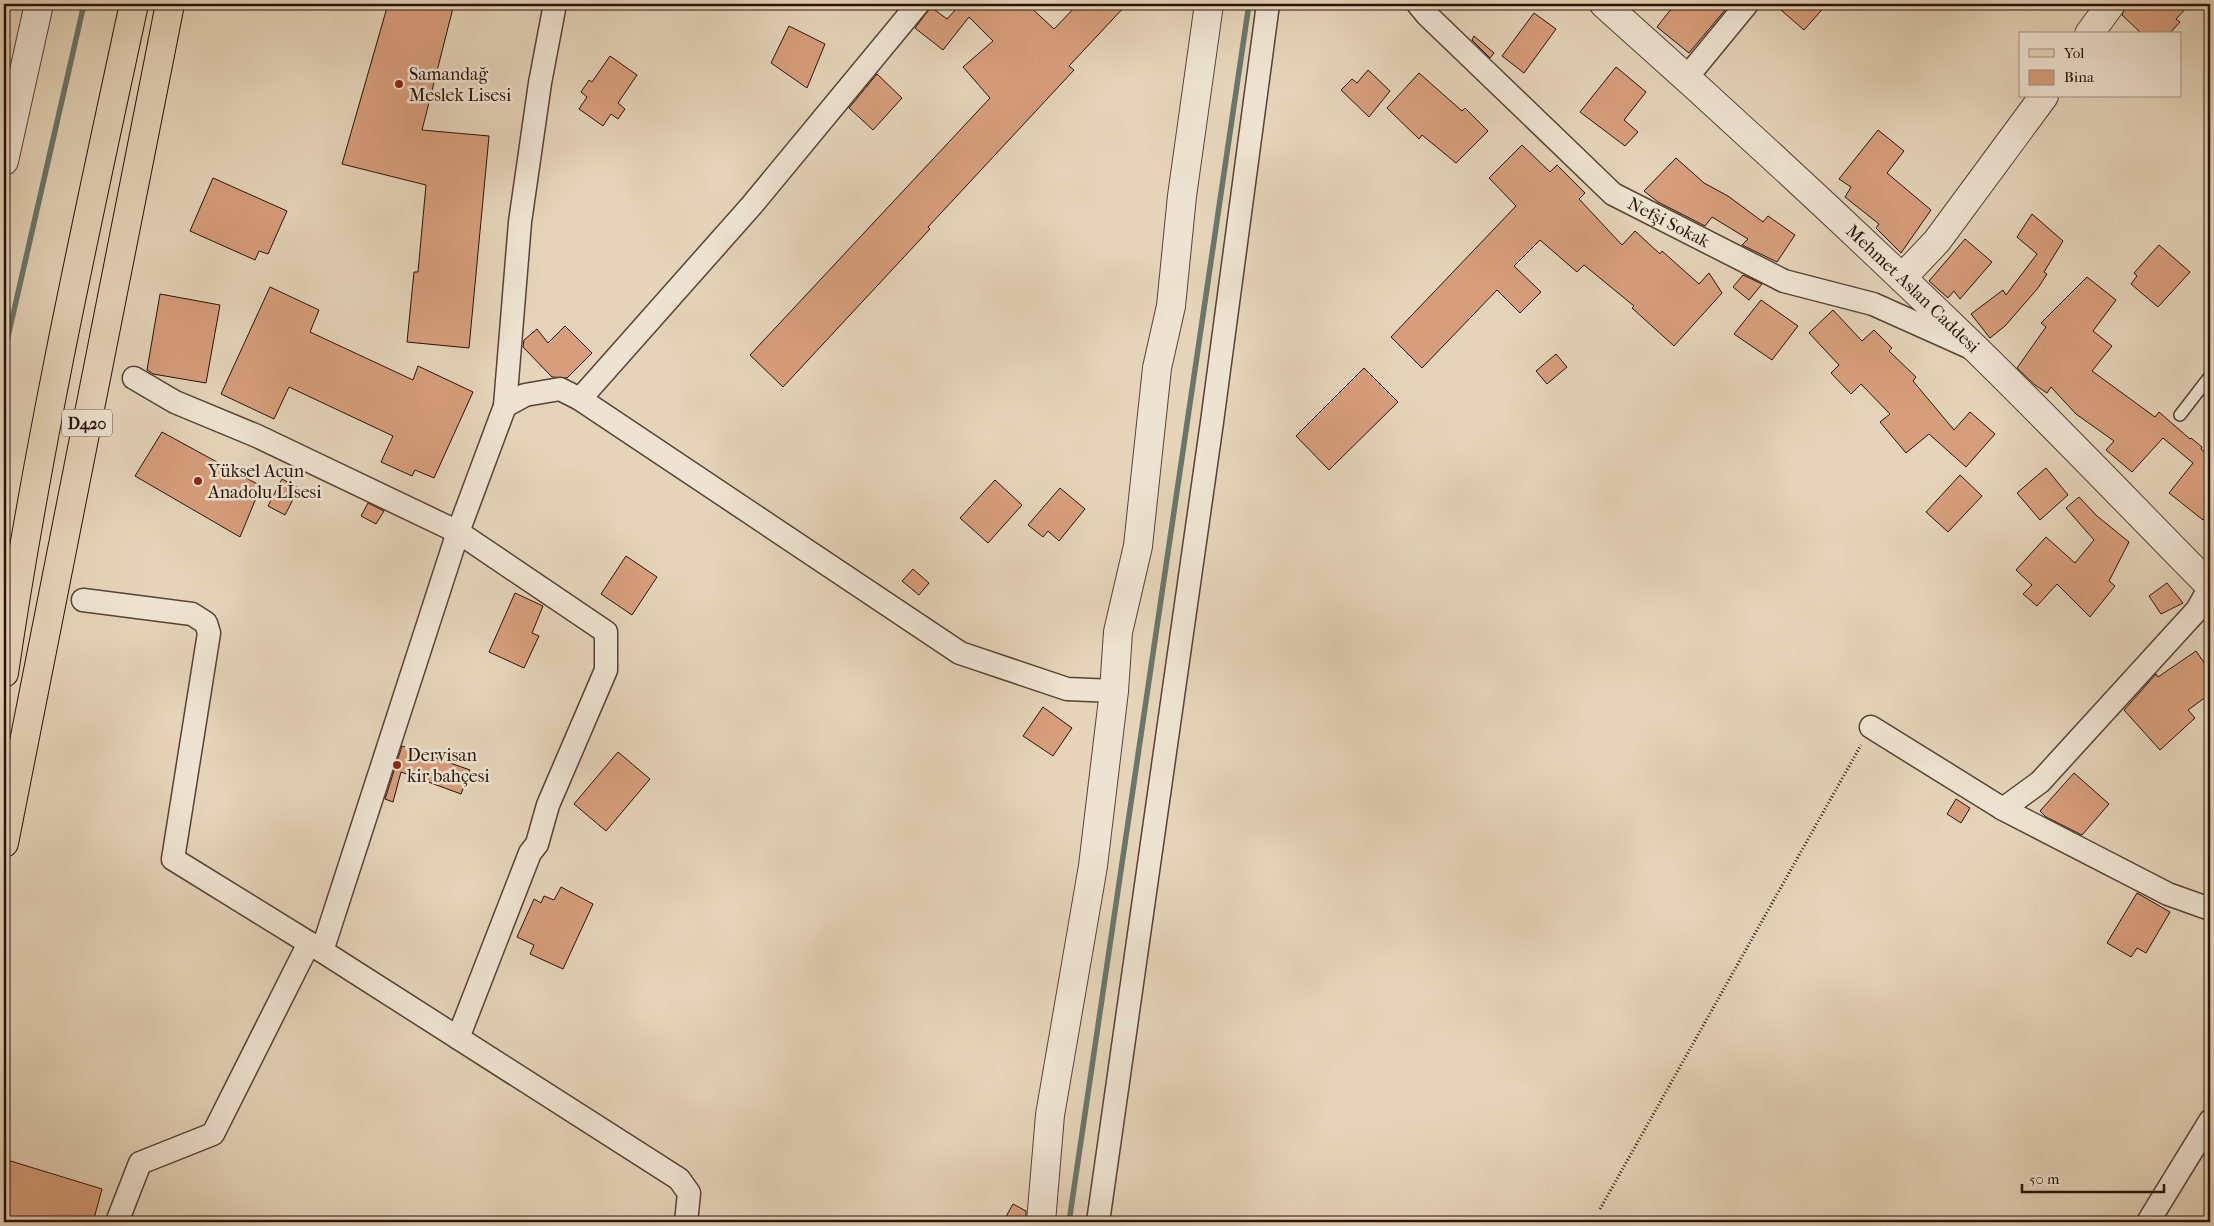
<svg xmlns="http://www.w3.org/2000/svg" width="2214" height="1226" font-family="'IM FELL French Canon',serif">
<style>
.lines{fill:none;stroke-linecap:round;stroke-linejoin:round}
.stream{stroke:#6a766a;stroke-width:5.5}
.building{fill:#d79e7b;stroke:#281207}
.service-casing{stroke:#574234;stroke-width:14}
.minor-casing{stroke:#574234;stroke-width:25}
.tertiary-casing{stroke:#574234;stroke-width:30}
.primary-casing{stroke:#281207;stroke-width:30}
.path{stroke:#281207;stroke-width:3;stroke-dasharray:1 2.5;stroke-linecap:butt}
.service{stroke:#eee3d2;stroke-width:11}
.minor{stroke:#eee3d2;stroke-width:22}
.tertiary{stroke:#eee3d2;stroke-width:28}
.primary{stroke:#e5d4b9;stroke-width:28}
.poi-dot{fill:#8f2418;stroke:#eee3d2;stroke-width:2}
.labels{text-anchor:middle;stroke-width:5;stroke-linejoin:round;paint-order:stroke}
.shield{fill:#eee3d2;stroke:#635144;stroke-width:1}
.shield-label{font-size:16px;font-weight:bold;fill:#281207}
.poi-label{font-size:18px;fill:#281207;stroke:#eee3d2;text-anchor:start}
.street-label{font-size:18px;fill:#281207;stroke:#eee3d2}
</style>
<rect width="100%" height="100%" fill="#e5d4b9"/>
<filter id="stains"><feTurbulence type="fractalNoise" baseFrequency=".004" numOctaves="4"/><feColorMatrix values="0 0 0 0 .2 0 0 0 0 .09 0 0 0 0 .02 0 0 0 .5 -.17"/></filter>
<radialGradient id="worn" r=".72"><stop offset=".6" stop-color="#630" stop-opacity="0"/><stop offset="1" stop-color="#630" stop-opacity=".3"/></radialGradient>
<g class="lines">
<path class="stream" d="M4 354 84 4
M1069 1222 1249 4"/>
</g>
<path class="building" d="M388 4H454L422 130 489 136 469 348 407 342 414 272H418L426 185 342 164Z
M955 4H1027L1054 29 1078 4H1127L1069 66 1074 70 928 227 930 229 783 387 750 355 990 98 963 67 993 41 969 17 943 50 915 28 931 7 947 19 958 7Z
M1675 4H1730L1689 53 1657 27Z
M1774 4H1827L1804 30Z
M2126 4H2190L2176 19 2180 22 2169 34H2142L2122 15Z
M1534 13 1556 29 1524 73 1502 56Z
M789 26 825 44 807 88 771 63Z
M1474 36 1494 53 1490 58 1472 40Z
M610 56 637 75 618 103 625 109 618 119 611 114 603 126 579 109 587 97 581 92 589 80 592 82Z
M1616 67 1646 92 1624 120 1638 132 1625 146 1580 112Z
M1368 70 1390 91 1369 117 1341 90 1352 79 1357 83Z
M1419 73 1462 111 1465 108 1488 131 1456 163 1422 135 1419 139 1387 108Z
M877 74 902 98 873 130 849 108Z
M1878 130 1904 151 1887 173 1931 210 1901 253 1876 228 1879 224 1845 197 1851 187 1839 179Z
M1522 145 1550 172 1557 165 1585 193 1579 199 1622 245 1635 231 1660 254 1662 251 1699 284 1709 273 1722 293 1674 346 1632 308 1634 306 1584 265 1577 272 1540 240 1514 266 1541 292 1520 313 1497 290 1422 368 1391 337 1516 206 1489 178Z
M1676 158 1704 183 1728 196 1763 222 1768 216 1795 235 1777 262 1742 245 1748 239 1712 217 1705 226 1658 202 1644 191Z
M213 178 287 211 268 254 259 251 255 260 190 231Z
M2032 214 2063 241 2044 272 2047 274 2038 288 2005 326 1990 338 1971 314 2003 290 2006 295 2037 254 2017 237Z
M1965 239 1992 262 1960 299 1954 291 1948 298 1929 281Z
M2159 245 2190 272 2158 307 2131 284 2137 276 2134 273Z
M1743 275 1762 284 1749 300 1733 287Z
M2087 277 2116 300 2093 331 2112 346 2092 371 2155 417 2159 412 2190 439 2191 438 2202 447 2201 449 2210 457V511L2203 520 2169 493 2193 463 2163 438 2132 472 2106 450 2114 441 2076 414 2051 387 2047 393 2035 385 2017 368 2046 327 2041 323Z
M270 287 319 310 310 332 413 380 418 366 473 392 434 478 415 470 412 476 381 462 393 436 289 387 274 419 221 394Z
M160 294 220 305 206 383 153 374 147 370Z
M1761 300 1798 326 1772 360 1734 334Z
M1833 310 1862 341 1874 330 1892 348 1889 351 1916 377 1913 381 1954 430 1970 412 1995 434 1966 467 1929 434 1906 453 1880 422 1890 414 1861 384 1851 394 1831 373 1839 365 1809 333Z
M565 326 592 353 567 378 552 377 523 347 524 340 537 329 548 343Z
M1556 354 1567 367 1547 384 1536 371Z
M1364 368 1398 402 1329 470 1296 436Z
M162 432 261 486 240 537 135 476Z
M2046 468 2068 495 2040 520 2017 493Z
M1960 475 1982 496 1948 532 1926 512Z
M282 479 299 488 285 515 268 506Z
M995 480 1022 505 988 543 960 518Z
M1060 488 1085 509 1059 541 1048 531 1043 537 1028 525Z
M2079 497 2097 516 2129 542 2109 581 2115 586 2090 617 2057 584 2037 606 2023 594 2032 585 2016 570 2046 537 2075 563 2094 540 2066 508Z
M368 503 384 511 376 524 361 516Z
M626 556 657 577 632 615 601 594Z
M913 569 929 583 919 595 902 581Z
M2167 583 2183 603 2161 614 2149 596Z
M515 593 543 606 532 633 539 636 524 668 489 652Z
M2196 651 2210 671V694L2188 710 2195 718 2160 750 2124 710 2156 674 2158 677Z
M1043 707 1072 728 1053 756 1023 736Z
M402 746 470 770 461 794 401 772 393 802 385 799Z
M618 752 650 779 606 831 574 804Z
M2074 773 2109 804 2082 835 2046 817 2040 811Z
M1956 799 1970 808 1961 823 1947 814Z
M561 887 593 904 563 969 530 954 534 945 517 937 534 899 541 903 544 896 554 900Z
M2137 893 2170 912 2146 953 2137 948 2131 957 2107 943Z
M4 1159 102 1189 93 1222H4Z
M1013 1204 1026 1211V1222H1003Z"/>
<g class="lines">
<defs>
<path id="service" d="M2180 415 2210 376"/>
<g id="minor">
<path d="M555 4 540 83 520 222 505 406 525 395 560 389 580 399 752 205 918 4"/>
<path id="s1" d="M1418 4 1427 15 1613 194 1784 281 1873 304 1969 347"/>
<path d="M1687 77 1747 4"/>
<path d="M134 378 175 402 257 436 458 532 606 632V670L548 805 537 844 530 853 458 1038"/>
<path d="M580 399 960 653 1067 689 1114 691"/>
<path d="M83 600 192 614 206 623 209 633 173 859 322 951 679 1179 689 1193 686 1222"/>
<path d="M1871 727 2003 809 2168 894 2210 909"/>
<path d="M2003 809 2040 782 2197 610 2210 587"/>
<path d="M322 951 458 532 505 406"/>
<path d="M117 1222 140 1163 213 1134 309 943"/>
<path d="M1098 1222 1212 422 1268 4"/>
<path d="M2148 1222 2210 1121"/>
</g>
<g id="tertiary">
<path id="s2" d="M1604 4C1730 116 1854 231 1976 349 2055 426 2132 507 2210 586"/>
<path d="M2089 34 2111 4"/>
<path d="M4 161 39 4"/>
<path d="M1902 278 1937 241 2044 96"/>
<path d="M1041 1222 1050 1115 1093 866 1114 691 1118 632 1138 546 1157 368 1171 306 1182 196 1209 4"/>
</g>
<path id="primary" d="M4 673C37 448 86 226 134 4
M4 843 170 4"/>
</defs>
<use href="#service" class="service-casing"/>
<use href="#minor" class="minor-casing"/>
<use href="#tertiary" class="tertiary-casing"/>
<use href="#primary" class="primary-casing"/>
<path class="path" d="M1600 1209 1861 745"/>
<use href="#service" class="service"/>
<use href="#minor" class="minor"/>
<use href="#tertiary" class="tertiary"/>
<use href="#primary" class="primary"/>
</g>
<g class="poi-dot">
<circle cx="399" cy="84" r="5"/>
<circle cx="198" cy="481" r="5"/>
<circle cx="397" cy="765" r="5"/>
</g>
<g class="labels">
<rect class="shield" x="62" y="409.5" width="50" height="27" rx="4"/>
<g class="shield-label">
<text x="87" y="429">D420</text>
</g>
<g class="poi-label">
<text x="409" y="80">Samandağ<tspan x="409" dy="21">Meslek Lisesi</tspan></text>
<text x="208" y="477">Yüksel Acun<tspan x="208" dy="21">Anadolu Lİsesi</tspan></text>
<text x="407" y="761">Dervisan<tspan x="407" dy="21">kir bahçesi</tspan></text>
</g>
<g class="street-label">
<text dy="6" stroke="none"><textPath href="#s1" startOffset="335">Nefşi Sokak</textPath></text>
<text dy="6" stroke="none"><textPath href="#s2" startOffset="420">Mehmet Aslan Caddesi</textPath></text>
</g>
</g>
<rect width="2214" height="1226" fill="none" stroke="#e5d4b9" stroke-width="20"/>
<rect x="5" y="5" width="2204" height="1216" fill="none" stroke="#281207" stroke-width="2.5"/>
<rect x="10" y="10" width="2194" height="1206" fill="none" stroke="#281207"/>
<rect x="2019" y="32" width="162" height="65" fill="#eee3d2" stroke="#9f8f81"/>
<rect x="2029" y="49" width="25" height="8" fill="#e5d4b9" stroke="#9f8f81"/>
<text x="2064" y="58" font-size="15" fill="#281207">Yol</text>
<rect x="2029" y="70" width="25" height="15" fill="#d79e7b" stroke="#9f8f81"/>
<text x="2064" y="82" font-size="15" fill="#281207">Bina</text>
<path d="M2022 1184v8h142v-8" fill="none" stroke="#281207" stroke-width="2.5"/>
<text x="2029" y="1184" font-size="15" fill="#281207" stroke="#eee3d2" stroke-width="4" paint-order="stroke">50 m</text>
<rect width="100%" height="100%" filter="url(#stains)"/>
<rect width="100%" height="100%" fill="url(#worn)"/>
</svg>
